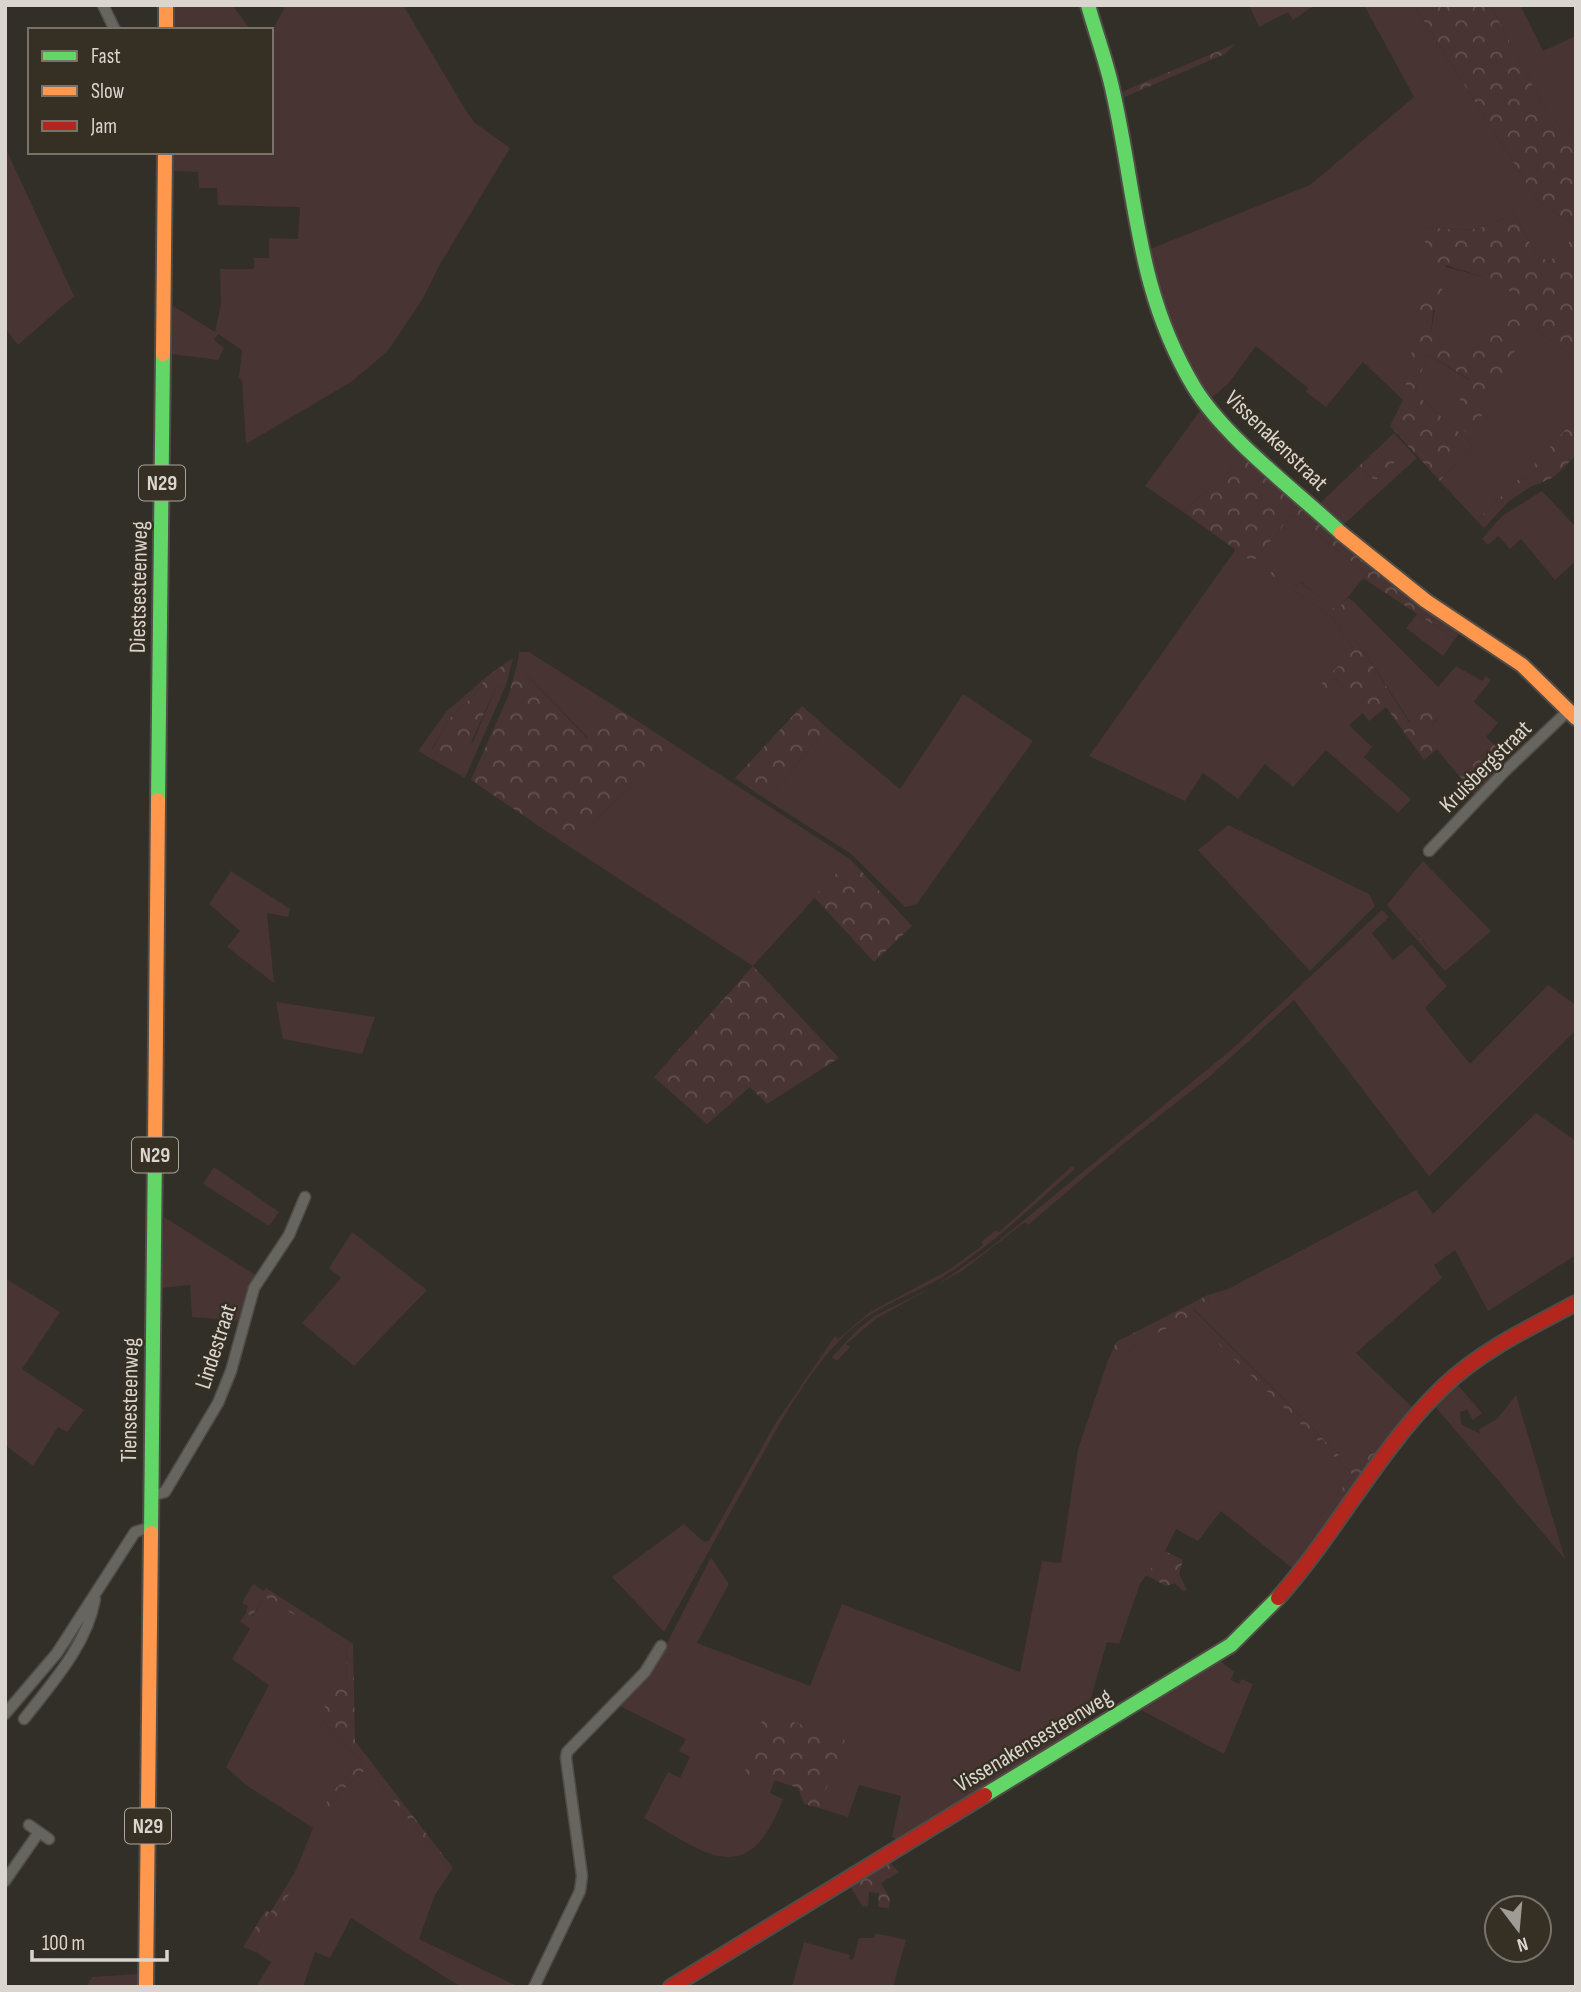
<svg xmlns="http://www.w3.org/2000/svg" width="1581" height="1992" font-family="'Sofia Sans Condensed',sans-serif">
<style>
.grass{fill:#483433}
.forest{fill:url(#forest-crowns)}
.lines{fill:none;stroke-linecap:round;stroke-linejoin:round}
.stream{stroke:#0a2011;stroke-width:2.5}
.street-casing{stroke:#504c47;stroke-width:13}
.fast-casing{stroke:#504c47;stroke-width:18}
.slow-casing{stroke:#504c47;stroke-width:18}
.jam-casing{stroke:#504c47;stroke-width:18}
.street{stroke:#67655f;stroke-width:10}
.fast{stroke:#63d668;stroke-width:14}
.slow{stroke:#ff974d;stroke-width:14}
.jam{stroke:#b3261e;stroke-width:14}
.labels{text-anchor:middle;stroke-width:5;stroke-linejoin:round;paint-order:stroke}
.shield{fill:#363024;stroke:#a9a49c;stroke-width:2}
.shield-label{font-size:21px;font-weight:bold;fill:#dad6cf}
.street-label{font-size:23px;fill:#dad6cf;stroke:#363024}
</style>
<defs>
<pattern id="forest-crowns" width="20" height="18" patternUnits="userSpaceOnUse" patternTransform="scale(1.75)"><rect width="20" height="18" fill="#483433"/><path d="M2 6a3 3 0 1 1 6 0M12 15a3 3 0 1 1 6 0" fill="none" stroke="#625150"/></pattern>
</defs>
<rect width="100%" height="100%" fill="#322f28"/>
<path class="grass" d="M175 5H232L251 30H175Z
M286 5H403L465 109 475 123 510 148 439 266 422 300 387 352 351 382 246 444 242 381 239 377 242 350 218 334 214 340 224 348 218 360 172 354 173 306 215 332 221 304 220 269H254V258H269V238L298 239 300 207 218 205 217 188H199L198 172 174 171V152H271V33Z
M1249 5H1315L1293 20 1288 12 1259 27Z
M1364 5H1414L1537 200 1571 223 1573 238 1549 262 1536 253 1513 213C1477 234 1467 231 1427 227L1446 267 1480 276 1516 294 1472 357 1431 333 1439 282 1403 400 1363 362 1326 407 1306 392 1308 388 1256 346 1228 384 1210 399C1177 347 1163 310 1148 250L1310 185 1414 97Z
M1490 5H1520L1543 51 1576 36V143L1547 112Z
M5 147 74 296 18 345 5 328Z
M1529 324 1576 359V418L1537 469 1538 484 1530 487 1527 477 1517 480 1477 521 1440 481 1473 445 1415 393 1427 354 1469 380Z
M1203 407 1248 455 1183 512 1145 486Z
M1394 433 1417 458 1342 526 1318 505 1359 466 1375 481 1394 462 1387 454 1383 457 1376 450Z
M1542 491 1576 527V561L1555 580 1521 539 1510 549 1498 536 1488 545 1482 539 1502 516Z
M1293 514 1367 574 1336 611 1301 582 1298 586 1270 574 1333 618 1354 650 1318 696 1336 679 1363 713 1349 725 1372 747 1364 757 1411 799 1398 813 1326 750 1293 787 1265 764 1238 799 1203 773 1185 801 1089 756 1236 549 1253 562Z
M1353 601 1438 687 1456 666 1482 681 1486 676 1491 680 1474 702 1498 723 1486 737 1494 744 1467 770 1425 733 1438 718 1410 722 1341 617Z
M1417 614 1455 639 1443 656 1406 628Z
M519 652H529L619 709 588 738 517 665Z
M486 677 476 693 450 718 432 749 473 742 496 687 506 685 465 778 418 751 446 712Z
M963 694 1033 741 916 905 905 907 851 854 767 800 827 728 900 789Z
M676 746 850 859 753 966 567 845Z
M1228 825 1369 894 1375 906 1310 971 1198 850Z
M1423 861 1488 928 1444 967 1413 928 1409 931 1387 905Z
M231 871 290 909 288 917 267 913 274 983 227 947 240 931 209 904Z
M1382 910 1389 917 1372 933 1393 960 1412 944 1447 986 1425 1008 1470 1064 1548 985 1576 1005V1030L1429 1176 1294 1000 1209 1077 1121 1146 1028 1225 1025 1222 962 1271 877 1318 846 1344 850 1347 837 1361 832 1357 858 1329 876 1315 937 1285 990 1248 1231 1050Z
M276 1002 375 1017 362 1054 283 1039Z
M1536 1113 1576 1141V1255L1488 1311 1455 1250 1434 1265 1442 1278 1356 1353 1413 1408 1398 1426 1346 1462 1193 1308 1209 1299 1208 1295 1228 1289 1416 1190 1433 1214Z
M1072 1166 1075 1169C1035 1204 996 1241 952 1271 925 1289 894 1299 867 1317 830 1342 803 1386 780 1423L664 1632 612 1577 684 1524 704 1542 709 1541 775 1424 835 1336 838 1339 870 1312 949 1270 983 1245 981 1242 996 1230 999 1232Z
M214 1167 279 1212 269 1226 203 1184Z
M164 1217 257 1276 244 1303 241 1321 192 1317 190 1285 161 1288Z
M352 1232 427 1290 354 1366 302 1323 341 1278 329 1268Z
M5 1278 60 1312 22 1369 84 1410 67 1432 58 1427 33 1466 5 1445Z
M1190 1315 1353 1475 1315 1523 1323 1528 1293 1569 1221 1511 1198 1541 1176 1529 1165 1551 1140 1584 1119 1644 1107 1642 1082 1729 898 1841 892 1837 901 1796 859 1785 848 1817 819 1808 844 1740 756 1774 775 1779 770 1793 783 1799C748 1891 708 1855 644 1818L668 1772 680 1778 690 1757 679 1751 686 1739 618 1705 660 1657 711 1557 729 1584 697 1643 810 1686 842 1604 1020 1672 1042 1561 1061 1563 1078 1449 1106 1366 1140 1342Z
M1456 1383 1482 1413 1473 1420 1467 1410 1460 1412 1461 1424 1480 1434 1479 1429 1497 1419 1516 1395 1565 1559 1434 1405Z
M265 1596 347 1647 346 1687 322 1720 363 1762 333 1791 317 1825 337 1795 367 1768 451 1871 435 1895 419 1939 519 1987H461L351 1918 330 1958 315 1952 303 1987H256L271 1962 256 1952 300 1873 296 1870 313 1828 246 1785 226 1767 269 1685 232 1659 250 1629 240 1621 246 1613 253 1616Z
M1221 1661 1234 1672 1231 1680 1239 1684 1242 1679 1253 1684 1224 1754 1141 1710Z
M875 1933 906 1940 893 1987H792L804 1942 850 1955 849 1959 853 1960 859 1938H874Z
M138 1974V1987H86L92 1977Z"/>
<path class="forest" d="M1414 5H1490L1547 112 1576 143V359L1529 324 1471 436 1451 420 1469 379 1427 354 1415 393 1473 445 1440 481 1390 426 1403 400 1425 278 1439 282 1445 297 1443 306 1433 311 1431 333 1472 356 1515 294 1480 276 1424 258 1426 227C1467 231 1477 234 1513 213L1536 253 1549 262 1573 238 1571 223 1537 200Z
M1235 44 1225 54 1120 99 1119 93Z
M1576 418V455L1554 477 1538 484 1534 465Z
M1376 450 1383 457 1387 453 1395 462 1375 481 1359 466Z
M1248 455 1392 583 1460 632 1455 639 1363 578 1367 574 1293 514 1253 562 1183 512Z
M1527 477 1530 487 1508 502 1484 528 1477 521 1517 480Z
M1273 569 1297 586 1300 582 1336 610 1348 598 1353 601 1342 618 1409 722 1426 708 1438 717 1426 733 1467 770 1494 744 1505 757 1496 766 1499 772 1475 795 1437 749 1424 760 1386 707 1369 721 1336 679 1318 697 1313 692 1354 650 1333 618 1270 574Z
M513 658 506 685 496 687 467 751 461 757 432 750 450 718 476 693 486 677Z
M517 665 587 738 619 709 676 746 567 845 471 780 509 694Z
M802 706 827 728 767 800 735 778Z
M850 859 912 926 874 962 814 897Z
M1412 928 1444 967 1488 928 1491 931 1445 971 1409 931Z
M753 966 839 1058 767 1104 750 1087 707 1124 654 1077Z
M1208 1295 1209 1299 1193 1309 1346 1462 1394 1423 1398 1426 1323 1528 1314 1524 1353 1475 1190 1316 1140 1342 1106 1366 1116 1342Z
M1165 1551 1183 1560 1179 1574 1187 1590 1183 1591 1175 1583 1166 1586 1146 1575Z
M253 1584 264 1591 266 1588 353 1644 355 1741 453 1868 451 1871 367 1768 337 1795 317 1826 314 1824 333 1791 363 1762 322 1720 330 1684 346 1686 347 1647 265 1597 252 1616 246 1613 248 1606 242 1603Z
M765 1712 845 1740 819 1808 804 1804 798 1788 756 1774 753 1782 743 1778Z
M889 1862 899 1872 881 1883 890 1899 889 1908 878 1907 879 1893 869 1892 868 1906 863 1907 850 1886Z
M296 1870 301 1873 256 1952 243 1947 266 1910 270 1913Z"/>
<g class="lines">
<path class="stream" d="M109 5 112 11"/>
<defs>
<path id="street" d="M103 5 115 30
M1429 851 1504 772 1569 710
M151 1496 165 1492 218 1403 231 1371 254 1288 289 1235 305 1197
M5 1714 57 1653 135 1532 151 1527
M24 1719C52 1683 87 1645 95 1599
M29 1825 49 1839
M5 1881 39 1832
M534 1987 580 1891 582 1876 566 1758 567 1752 645 1672 661 1646"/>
<path id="fast" d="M1088 5C1096 34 1107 63 1113 92 1137 198 1136 290 1194 387 1225 438 1296 491 1341 533
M158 800 163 354
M151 1533 155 1147
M985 1795 1231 1645 1278 1598"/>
<path id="slow" d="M166 5V30
M163 354 165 152
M1341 533 1426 601 1522 665 1576 718
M155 1147 158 800
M146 1987 151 1533"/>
<path id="jam" d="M1278 1598C1337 1532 1378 1450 1442 1388 1480 1351 1529 1328 1576 1303
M671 1987 985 1795"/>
</defs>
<use href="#street" class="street-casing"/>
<use href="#fast" class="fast-casing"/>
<use href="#slow" class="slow-casing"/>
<use href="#jam" class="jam-casing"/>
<use href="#street" class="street"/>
<use href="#fast" class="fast"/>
<use href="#slow" class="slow"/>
<use href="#jam" class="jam"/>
</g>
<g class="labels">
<g class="shield">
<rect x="139" y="465.5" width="46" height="35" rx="5"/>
<rect x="132" y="1137.5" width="46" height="35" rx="5"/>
<rect x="125" y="1808.5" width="46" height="35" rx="5"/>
</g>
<g class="shield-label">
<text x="162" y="490">N29</text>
<text x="155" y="1162">N29</text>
<text x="148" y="1833">N29</text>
</g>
<g class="street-label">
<text transform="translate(1277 440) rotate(44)" y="8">Vissenakenstraat</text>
<text transform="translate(138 587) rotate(-89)" y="8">Diestsesteenweg</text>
<text transform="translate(1485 766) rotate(-45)" y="8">Kruisbergstraat</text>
<text transform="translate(215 1346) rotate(-72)" y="8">Lindestraat</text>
<text transform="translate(129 1400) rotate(-89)" y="8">Tiensesteenweg</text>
<text transform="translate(1033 1740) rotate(-31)" y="8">Vissenakensesteenweg</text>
</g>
</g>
<rect width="1581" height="1992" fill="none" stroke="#dad6cf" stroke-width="14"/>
<rect x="28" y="28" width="245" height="126" fill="#363024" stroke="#787268" stroke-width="2"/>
<rect x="42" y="51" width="35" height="10" fill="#63d668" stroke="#787268" stroke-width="2"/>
<text x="91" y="63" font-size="21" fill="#dad6cf">Fast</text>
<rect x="42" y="86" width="35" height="10" fill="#ff974d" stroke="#787268" stroke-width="2"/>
<text x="91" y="98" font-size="21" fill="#dad6cf">Slow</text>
<rect x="42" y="121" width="35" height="10" fill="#b3261e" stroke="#787268" stroke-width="2"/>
<text x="91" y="133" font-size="21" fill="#dad6cf">Jam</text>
<g transform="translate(1518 1929) rotate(164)"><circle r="33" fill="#363024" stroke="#787268" stroke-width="2"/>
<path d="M0-5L12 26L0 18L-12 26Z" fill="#9f9c95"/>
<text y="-10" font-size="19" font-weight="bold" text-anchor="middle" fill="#dad6cf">N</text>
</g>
<path d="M32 1950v10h135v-10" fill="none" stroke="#dad6cf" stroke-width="3.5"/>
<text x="42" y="1950" font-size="21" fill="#dad6cf" stroke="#363024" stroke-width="5" paint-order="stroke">100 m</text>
</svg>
